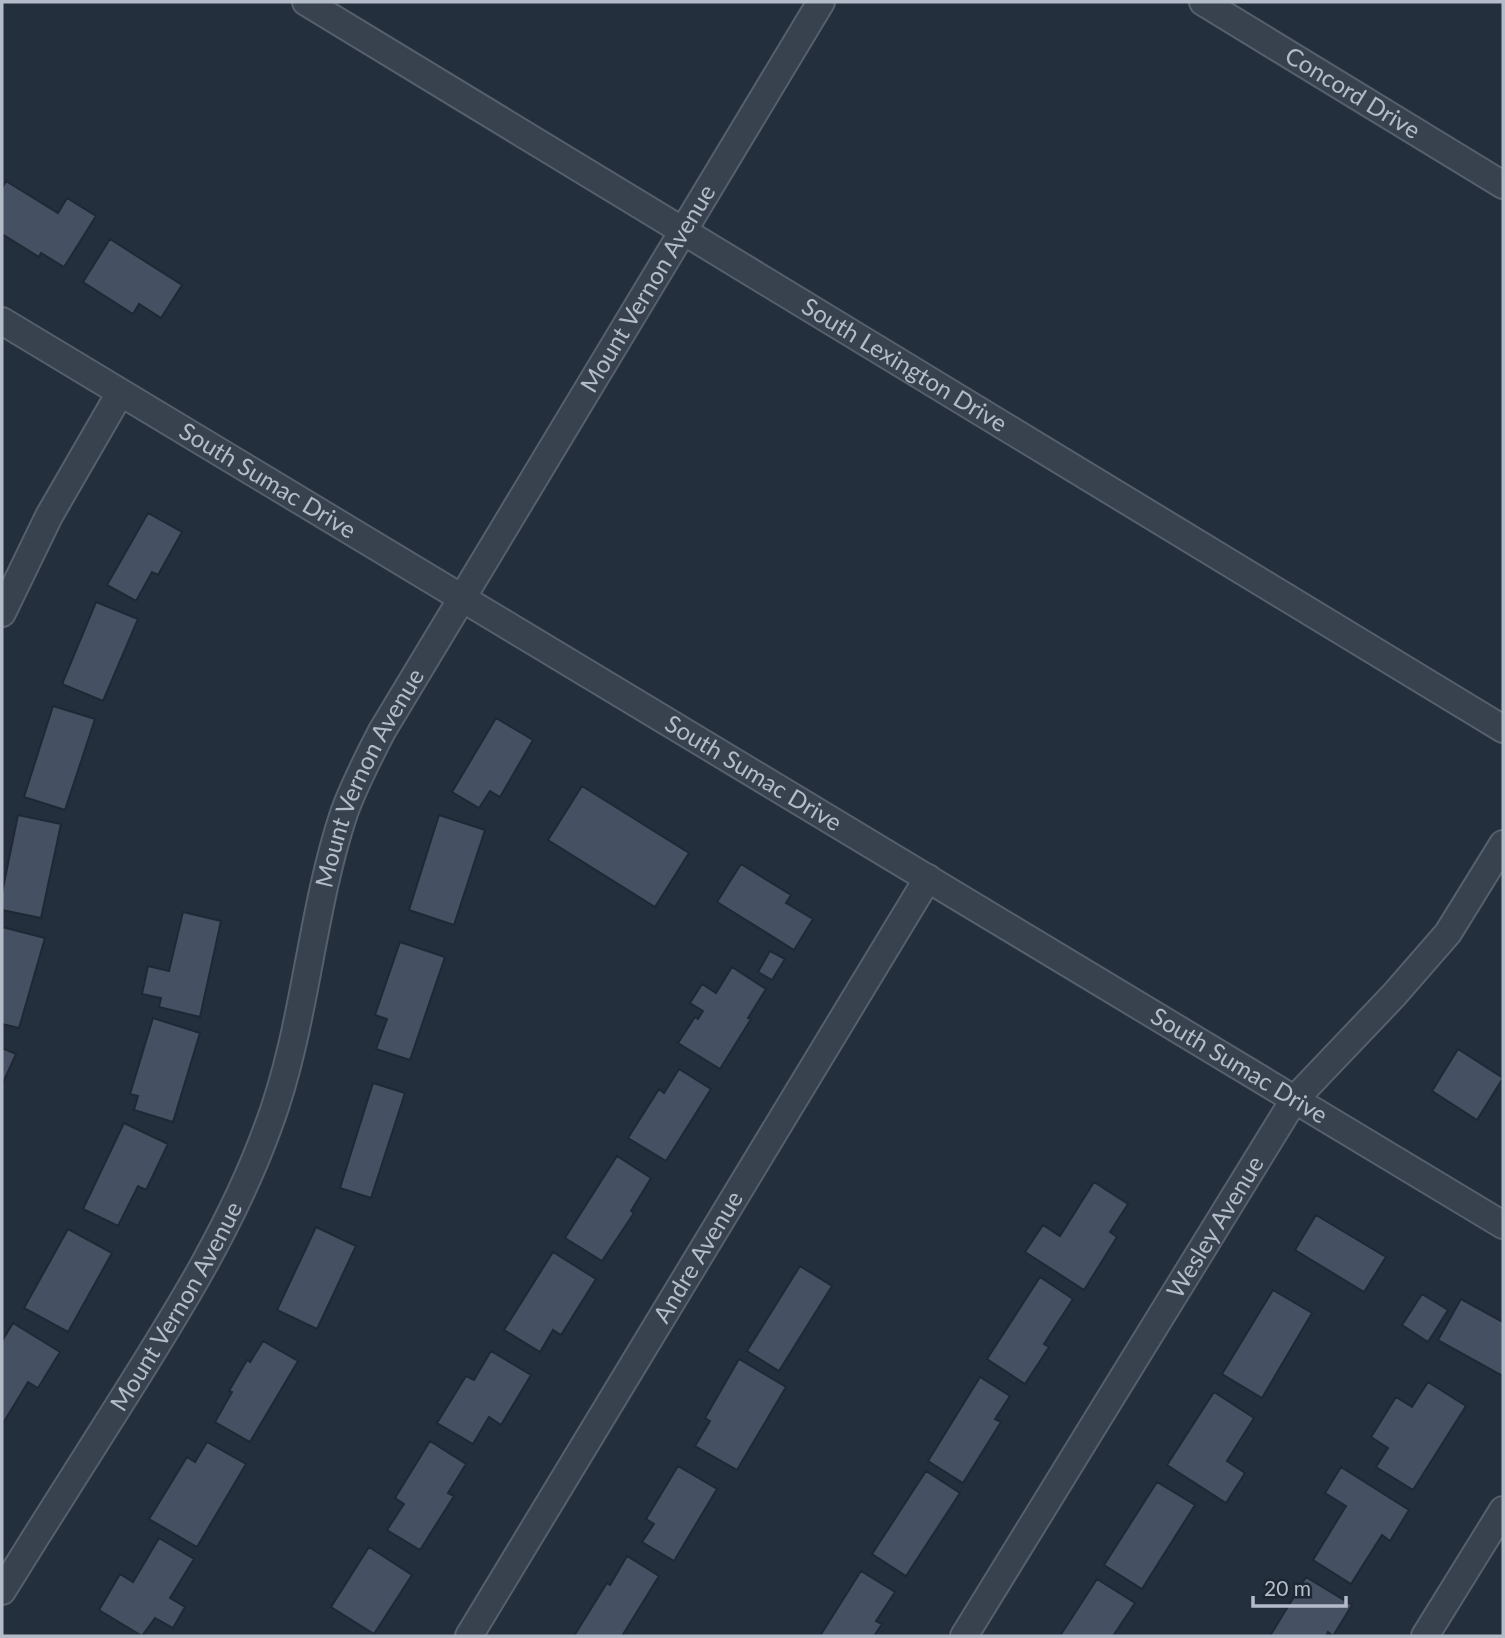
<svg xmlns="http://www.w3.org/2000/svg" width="1505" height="1638" font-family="Lato,sans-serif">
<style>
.building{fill:#455162;stroke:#1f2835;stroke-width:2}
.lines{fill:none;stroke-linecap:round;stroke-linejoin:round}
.street-casing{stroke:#565f6c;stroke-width:30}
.street{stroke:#38414e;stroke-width:26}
.labels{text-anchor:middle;stroke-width:5;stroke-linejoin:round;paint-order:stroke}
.street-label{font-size:24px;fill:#b4bcc9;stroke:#1d2633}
</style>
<rect width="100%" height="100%" fill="#242f3e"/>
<path class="building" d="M6 181 58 213 67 198 96 216 64 267 41 253 39 257 2 234V188Z
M110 239 182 285 161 318 139 304 133 314 83 282Z
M148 513 182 532 158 575 152 572 136 601 107 585Z
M96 602 138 619 103 701 62 684Z
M53 706 95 719 65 810 24 797Z
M496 718 533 740 500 797 490 791 479 808 452 792Z
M582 786 689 853 655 907 548 840Z
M18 815 61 824 41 918 2 910V893Z
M439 815 485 830 454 925 409 910Z
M741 864 791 895 786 903 813 919 794 950 717 902Z
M183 912 221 921 200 1017 159 1007 161 998 142 994 148 966 169 971Z
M2 927 45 938 19 1028 2 1024Z
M400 942 445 957 410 1060 376 1049 387 1019 375 1015Z
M770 951 785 959 772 980 758 972Z
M732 967 766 989 748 1018 751 1019 720 1069 678 1043 695 1017 698 1019 703 1011 690 1003 702 984 716 993Z
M153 1018 200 1033 173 1122 134 1110 138 1096 130 1094Z
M2 1048 16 1054 2 1085Z
M1458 1049 1503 1078 1477 1120 1432 1091Z
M679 1069 711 1089 666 1161 628 1138 659 1089 664 1093Z
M373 1083 405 1093 371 1198 340 1188Z
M124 1123 168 1144 146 1190 138 1186 118 1226 83 1209Z
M617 1156 651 1178 631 1211 634 1213 602 1261 565 1238Z
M1094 1182 1128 1204 1110 1232 1117 1237 1084 1290 1025 1252 1043 1225 1060 1236Z
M1316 1215 1386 1257 1364 1292 1295 1250Z
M316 1227 356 1246 317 1329 277 1310Z
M68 1229 112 1253 68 1332 24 1308Z
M553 1252 596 1279 561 1335 553 1330 540 1352 504 1330Z
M800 1266 832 1286 779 1371 747 1351Z
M1040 1277 1073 1299 1044 1344 1049 1347 1025 1384 987 1359Z
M1273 1290 1312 1313 1262 1398 1222 1374Z
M1422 1294 1448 1310 1428 1342 1402 1325Z
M1461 1299 1503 1322V1376L1438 1340Z
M13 1323 60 1352 38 1388 28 1382 2 1425V1341Z
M263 1341 298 1361 250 1442 215 1422 232 1392 229 1391 247 1360 250 1362Z
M491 1351 531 1375 501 1425 489 1417 473 1444 437 1423 466 1376 474 1380Z
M739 1359 786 1387 737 1470 695 1446 710 1421 705 1418Z
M980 1377 1010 1396 995 1419 1001 1422 963 1483 928 1461Z
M1428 1382 1466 1406 1413 1490 1376 1467 1388 1448 1371 1437 1396 1397 1412 1407Z
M1214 1392 1254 1418 1227 1461 1245 1473 1226 1503 1167 1465Z
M430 1441 466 1464 448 1493 454 1496 420 1550 387 1530 404 1504 395 1498Z
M207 1442 246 1464 197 1547 149 1519 187 1457 195 1462Z
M678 1466 717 1489 674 1561 642 1542 654 1524 646 1519Z
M1341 1467 1409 1510 1390 1541 1382 1535 1351 1584 1313 1560 1346 1506 1325 1493Z
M926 1471 960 1493 906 1576 872 1554Z
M1157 1482 1195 1505 1142 1589 1104 1565Z
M159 1538 194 1559 170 1598 185 1607 173 1628 155 1618 142 1636 99 1610 120 1574 133 1582Z
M369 1547 412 1575 374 1634 331 1607Z
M627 1556 659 1576 622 1636H574L607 1583 610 1585Z
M861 1571 895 1592 876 1621 882 1624 874 1636H820Z
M1306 1577 1352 1605 1333 1636 1328 1632 1326 1636H1270Z
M1097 1579 1135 1603 1113 1636H1060Z"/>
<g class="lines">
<defs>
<g id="street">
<path id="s1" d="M306 2 1503 729"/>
<path id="s2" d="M1203 2 1503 185"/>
<path id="s3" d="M2 321 1503 1225"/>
<path d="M2 613 49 516 120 393"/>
<path id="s4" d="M2 1591C43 1525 85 1459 126 1394 180 1308 233 1223 268 1127 306 1026 310 915 344 813 354 785 368 758 382 731L821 2"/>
<path id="s5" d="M469 1636 928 878"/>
<path id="s6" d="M964 1636 1294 1100 1394 995 1448 933 1503 844"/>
<path d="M1425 1636 1503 1510"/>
</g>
</defs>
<use href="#street" class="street-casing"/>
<use href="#street" class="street"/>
</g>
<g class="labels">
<g class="street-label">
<text dy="8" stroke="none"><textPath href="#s2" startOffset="175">Concord Drive</textPath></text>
<text dy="8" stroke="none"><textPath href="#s4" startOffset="1466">Mount Vernon Avenue</textPath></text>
<text dy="8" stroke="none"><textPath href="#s1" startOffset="700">South Lexington Drive</textPath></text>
<text dy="8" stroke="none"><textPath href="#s3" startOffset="310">South Sumac Drive</textPath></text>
<text dy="8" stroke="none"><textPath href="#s3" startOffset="877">South Sumac Drive</textPath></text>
<text dy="8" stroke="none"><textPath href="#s4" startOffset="901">Mount Vernon Avenue</textPath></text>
<text dy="8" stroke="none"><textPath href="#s3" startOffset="1444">South Sumac Drive</textPath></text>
<text dy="8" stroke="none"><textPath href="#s6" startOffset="480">Wesley Avenue</textPath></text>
<text dy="8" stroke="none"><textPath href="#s5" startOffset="443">Andre Avenue</textPath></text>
<text dy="8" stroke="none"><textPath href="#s4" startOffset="334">Mount Vernon Avenue</textPath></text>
</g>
</g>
<rect width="1505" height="1638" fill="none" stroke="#b4bcc9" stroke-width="7"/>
<path d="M1253 1596v10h93v-10" fill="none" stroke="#b4bcc9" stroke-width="3.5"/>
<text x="1264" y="1596" font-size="21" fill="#b4bcc9" stroke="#1d2633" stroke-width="5" paint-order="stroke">20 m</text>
</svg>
